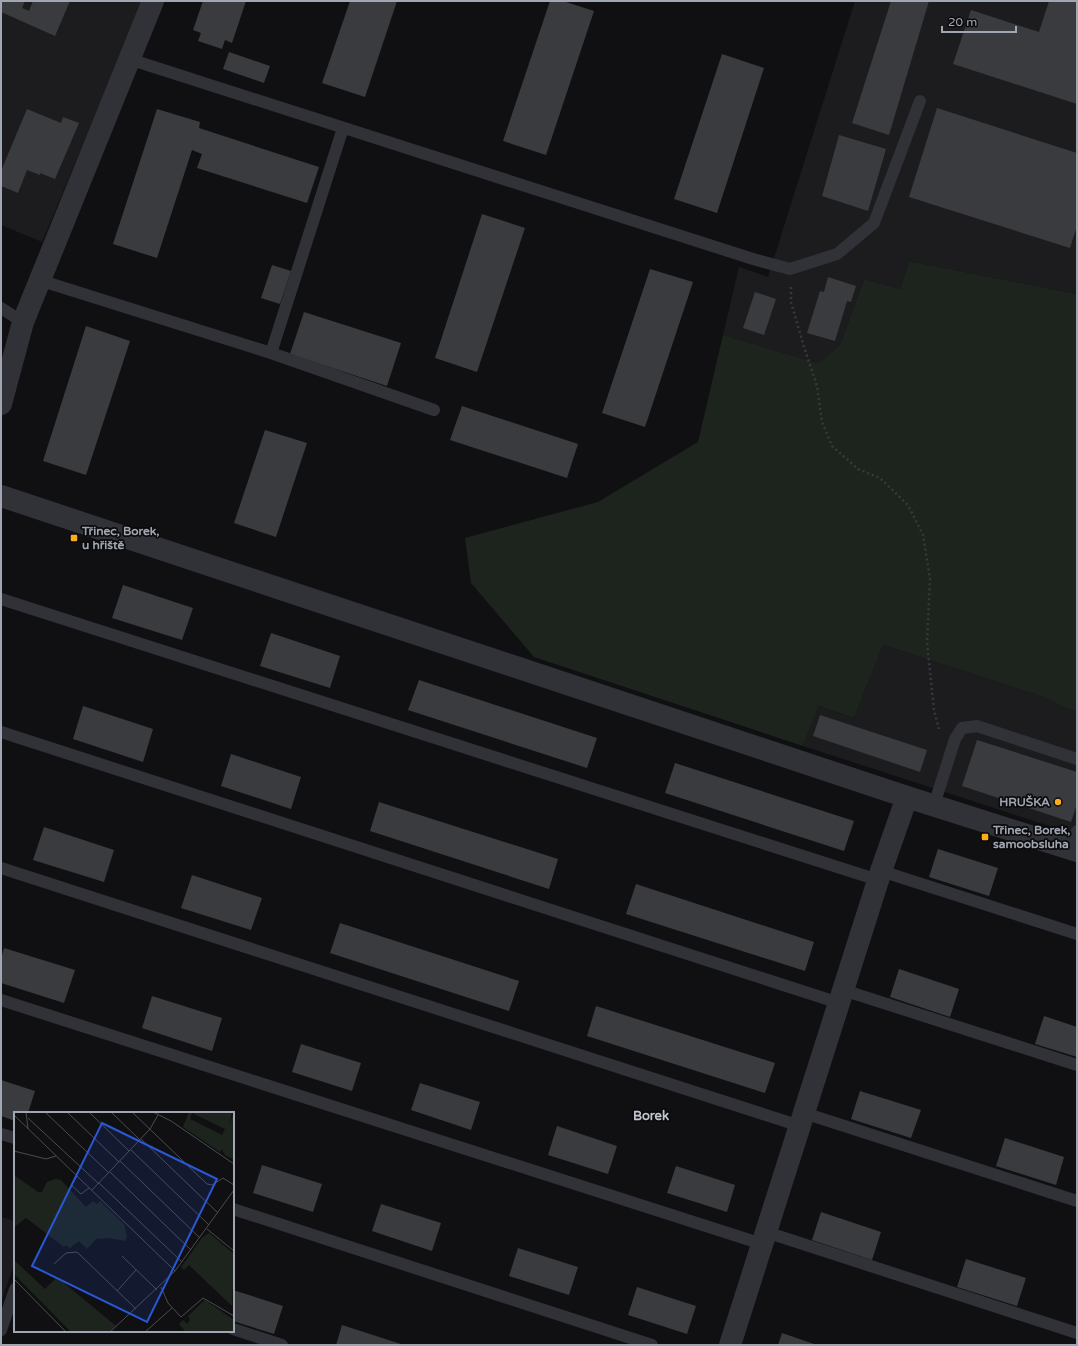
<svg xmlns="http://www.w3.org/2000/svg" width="1078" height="1346" font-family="'Varela Round',sans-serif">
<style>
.built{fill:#1c1c1f}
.green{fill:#1c241d}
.building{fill:#3a3b3f}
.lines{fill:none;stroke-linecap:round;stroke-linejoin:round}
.path{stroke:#37393e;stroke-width:2.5;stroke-dasharray:2 3;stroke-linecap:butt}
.lane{stroke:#313237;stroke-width:12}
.street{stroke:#313237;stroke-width:22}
.poi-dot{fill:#fbac1e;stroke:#0b0b0d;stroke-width:1.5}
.labels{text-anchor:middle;stroke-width:3.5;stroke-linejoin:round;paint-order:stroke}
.poi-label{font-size:12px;font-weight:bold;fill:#a0a7b3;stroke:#0b0b0d;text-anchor:start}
.neighbourhood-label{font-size:13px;font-weight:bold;fill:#c2c5cf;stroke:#0b0b0d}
.inset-road{fill:none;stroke:#4a4c52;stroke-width:1}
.view{fill:#2a57d4;fill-opacity:0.15;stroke:#2a57d4;stroke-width:2}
.inset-edge{fill:none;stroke:#a0a7b3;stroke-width:2}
</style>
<rect width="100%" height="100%" fill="#101012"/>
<path class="built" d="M1 1H143L42 242 1 225Z
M855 1H1077V294L909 261 900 289 864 279 840 345 818 363 723 335 739 267 768 277Z
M883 645 1041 696 1077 713V835L803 746 817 706 854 718Z
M1 1217 15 1221V1261L1 1303Z"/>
<path class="green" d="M909 261 1077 294V713L1041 696 883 645 854 718 818 706 803 746 534 657 471 583 465 538 598 502 698 442 723 335 818 363 840 345 864 279 900 289Z"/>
<path class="building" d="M1 1H25L22 8 29 11 33 1H70L55 36 1 12Z
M203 1H246L232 43 225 40 222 49 198 41 201 33 193 30Z
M350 1H397L365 97 322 83Z
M550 1H563L594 11 546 155 503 141Z
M891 1H929L889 135 852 123Z
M1049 1H1077V104L953 64 971 10 1039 32Z
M229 52 270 66 264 83 223 69Z
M722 54 764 68 717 213 674 199Z
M937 108 1077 153V226L1070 248 909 197Z
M27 109 61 123 63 117 79 123 55 179 40 173V175L27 170 18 193 1 186V171Z
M157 109 200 122 199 128 319 167 307 203 197 168 202 154 192 150 157 258 113 244Z
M839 135 886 149 868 211 822 196Z
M482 214 525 228 477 372 435 358Z
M272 265 291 271 280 304 261 298Z
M650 269 693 282 645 427 602 413Z
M828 277 856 286 851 302 847 301 835 341 807 333 820 291 824 292Z
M755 292 776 299 764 335 743 328Z
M304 312 401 343 387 386 290 354Z
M86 326 130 341 86 475 43 461Z
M462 406 578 444 567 478 450 440Z
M265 430 307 443 276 537 234 523Z
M123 585 193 608 182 640 112 618Z
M271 633 340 656 330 688 260 666Z
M419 680 597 738 587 768 408 710Z
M83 706 153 729 143 762 73 739Z
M820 715 927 750 920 772 813 736Z
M977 740 1077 772V804L1071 822 962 786Z
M231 754 301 777 291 809 221 786Z
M675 763 854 821 844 851 665 793Z
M379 802 558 859 549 889 370 831Z
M44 827 114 850 104 882 33 860Z
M938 849 998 868 989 896 929 877Z
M192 875 262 898 251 930 181 908Z
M636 884 814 942 805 971 626 914Z
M340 923 519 981 509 1011 330 953Z
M4 948 75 970 64 1003 1 983V959Z
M899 969 959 989 950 1017 890 997Z
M152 996 222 1018 212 1051 142 1028Z
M596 1006 775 1063 765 1093 587 1036Z
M1044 1016 1077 1027V1057L1035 1044Z
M301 1044 361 1063 352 1091 292 1072Z
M1 1080 35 1091 28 1113H15V1121L1 1116Z
M420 1083 480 1102 471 1130 411 1110Z
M860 1091 921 1110 911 1138 851 1119Z
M557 1126 617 1146 608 1174 548 1155Z
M1005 1138 1064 1157 1056 1185 996 1166Z
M262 1165 322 1184 313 1212 253 1193Z
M676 1166 735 1185 727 1212 667 1193Z
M381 1204 441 1223 432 1251 372 1231Z
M821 1212 881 1232 872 1260 812 1240Z
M518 1248 578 1267 569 1295 509 1276Z
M966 1259 1026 1278 1017 1306 957 1287Z
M637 1287 696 1306 687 1334 628 1315Z
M233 1290 283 1306 274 1334 233 1321Z
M342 1325 404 1345H336Z
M782 1333 817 1345H778Z"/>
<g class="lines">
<path class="path" d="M791 287V302L804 347 817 386 822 422 832 446 858 469 880 478 908 505 923 535 930 579 927 643 934 710 939 729"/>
<path class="lane" d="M129 59 753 259 790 269 837 254 874 223 920 101
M39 280 271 353 434 410
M1 308 23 322
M271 353 343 128
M1 599 878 880
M1 732 839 1003
M934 805 955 739 962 728 977 726 1077 759
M1071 849 1077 831
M1 868 800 1126
M881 871 1077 934
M843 990 1077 1065
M1 1000 762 1244
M804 1113 1077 1201
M1 1134 15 1138
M233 1209 652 1345
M766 1232 1077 1333
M233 1329 282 1345
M1 1330 15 1289"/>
<path class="street" d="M1 404 23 322 153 1
M1 496 907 797 1077 851
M730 1345 881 871 907 797"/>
</g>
<g class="poi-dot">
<rect x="70" y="534" width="8" height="8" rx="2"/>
<circle cx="1058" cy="802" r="4"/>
<rect x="981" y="833" width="8" height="8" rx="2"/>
</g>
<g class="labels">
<g class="poi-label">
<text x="82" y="535">Třinec, Borek,<tspan x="82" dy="14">u hřiště</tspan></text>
<text x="1050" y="806" text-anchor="end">HRUŠKA</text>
<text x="993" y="834">Třinec, Borek,<tspan x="993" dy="14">samoobsluha</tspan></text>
</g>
<g class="neighbourhood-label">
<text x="651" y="1120">Borek</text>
</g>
</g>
<g transform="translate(14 1112)">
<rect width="220" height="220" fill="#101012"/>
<path d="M175 0H218L215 13 220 0V48L211 43 208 37 206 40 169 15ZM178 1 211 17 208 23 176 7ZM0 63 24 80H28L33 70 41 67 47 68 72 95 79 89 83 92 86 89 110 112 113 124 111 129 95 126 82 127 73 137 65 129 56 136 52 133 50 135 12 106 0 115ZM195 121 220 142 218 194 175 153 170 158 167 155 188 126ZM0 148 31 177 43 165 102 214 95 220H57L0 162ZM191 188 220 208V220H172L165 212 169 208 173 212 176 208 174 204Z" fill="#1c241d" fill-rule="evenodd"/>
<path class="inset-road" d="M12 0 14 17M31 0 95 61M53 0 105 50M75 0 115 39M97 0 126 28M118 0 193 72 198 73 209 66 220 73M139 0 157 9 220 52M0 3 161 159M14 6 85 72M127 27 204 101M117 38 195 113M0 39 32 47 42 44M106 49 186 126M96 60 177 138M63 64 57 73 67 82 75 76M85 71 168 150M78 78 136 17 144 3M193 117 220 139M108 144 143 178M40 152 52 141 63 140 122 197M0 167 52 220M147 175 154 191 167 205 189 186 220 204M103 179 122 158M96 220 161 159 220 78M131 220 158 196"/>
<path class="view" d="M88 11 203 67 133 210 18 154Z"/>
<rect width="220" height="220" class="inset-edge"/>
</g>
<rect width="1078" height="1346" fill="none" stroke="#a0a7b3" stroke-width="4"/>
<path d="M942 26v6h74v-6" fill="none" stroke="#a0a7b3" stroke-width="2"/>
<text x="948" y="26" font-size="12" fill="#a0a7b3" stroke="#0b0b0d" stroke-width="3" paint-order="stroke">20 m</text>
</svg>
